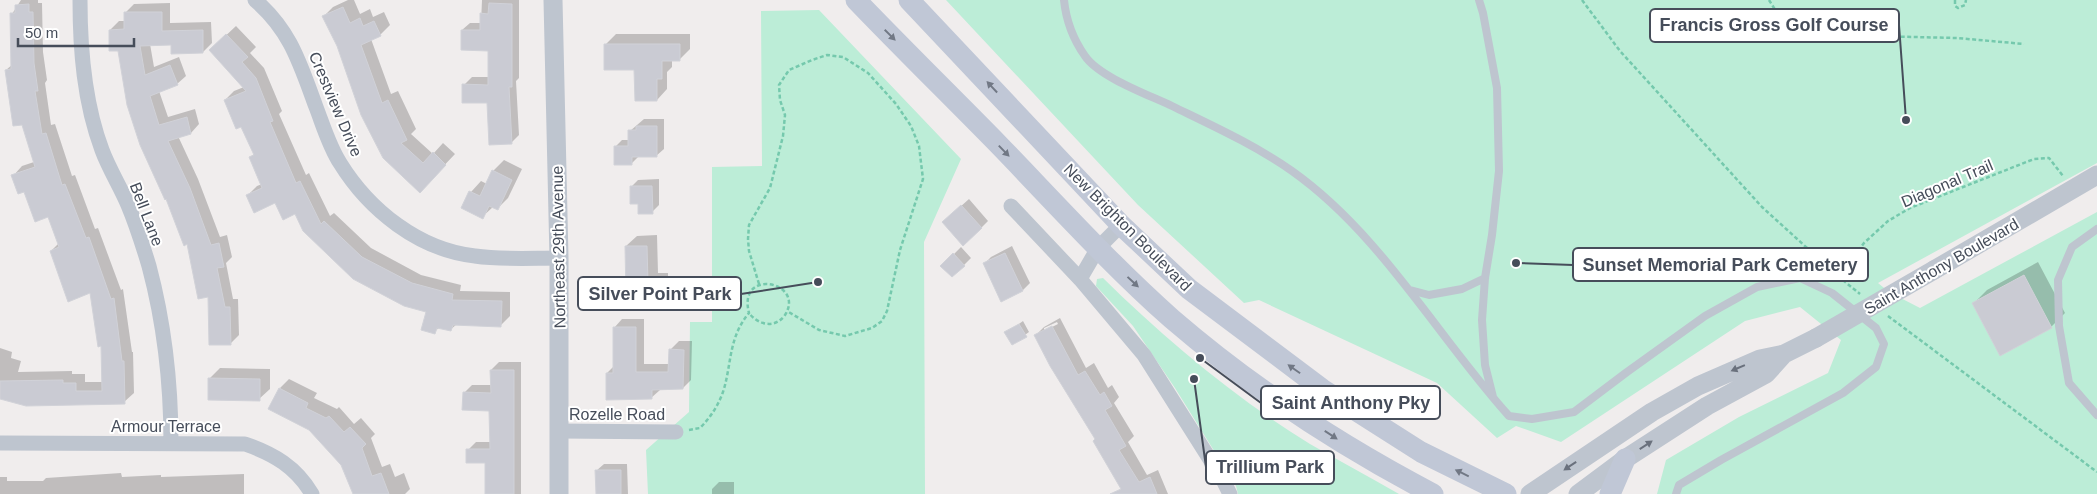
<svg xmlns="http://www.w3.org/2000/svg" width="2097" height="494" font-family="Arial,sans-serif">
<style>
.green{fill:#bcedd7}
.shadow{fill:#0003;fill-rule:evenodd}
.building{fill:#cacbd3;stroke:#d1d2d8}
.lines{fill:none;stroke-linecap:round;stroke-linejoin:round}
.path{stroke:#75c9ad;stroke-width:2.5;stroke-dasharray:4 2.5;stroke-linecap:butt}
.service{stroke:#bec5cf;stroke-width:8}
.minor{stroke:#bec5cf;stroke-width:15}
.tertiary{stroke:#bec5cf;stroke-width:19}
.secondary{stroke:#c0c7d6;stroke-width:21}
.tertiary-bridge{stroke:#bec5cf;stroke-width:19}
.oneway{fill:#717885}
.oneway2{fill:#6a717d}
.labels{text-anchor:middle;stroke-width:4;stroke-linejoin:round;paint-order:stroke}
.street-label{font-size:16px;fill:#464d5a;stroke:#fff}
.leader{fill:none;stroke:#464d5a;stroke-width:2}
.callout-dot{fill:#464d5a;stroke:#fff;stroke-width:2}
.callout{fill:#fff;stroke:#464d5a;stroke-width:2}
.callout-label{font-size:18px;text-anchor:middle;font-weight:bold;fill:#464d5a}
</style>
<rect width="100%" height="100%" fill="#f0eded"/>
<path class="green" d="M946 0H2097V163L1878 283 1889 292 1920 308 2097 212V494H1657L1666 460 1739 417 1828 373 1841 340 1800 307 1745 321 1561 442 1516 426 1497 438 1437 383 1259 300 1244 303 1138 205Z
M819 10 961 159 924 242 925 494H648L646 450 689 412 690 322H712V167L762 166 761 11Z
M1103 278C1165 339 1235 398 1310 444 1339 461 1370 477 1399 494H1238L1236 486 1175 388 1133 326 1096 286 1097 279Z"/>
<path class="shadow" d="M21 0H38V3H42L43 52 47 80 45 83 51 125 55 124 72 176 75 175 95 229 98 228 121 290 123 289 132 352H133L134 393 124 402 0 398V348L12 352 11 358 21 361 18 372 72 371V374H85V382H103L102 345 91 292 51 251 59 243 48 216 13 176 22 166 34 162 6 70 13 64 12 14Z
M348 0H354L360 14 370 9 373 17 384 12 390 25 380 35 371 39 391 94 398 91 416 129 411 134 433 154 443 143 455 154 420 191 323 17 333 7Z
M482 0H519V78L516 81 519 135 511 143 488 102 464 85 472 77H489V49L462 30 470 23H481Z
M170 3V23L211 22 212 43 203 52 172 44H150L154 67 179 57 186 76 177 84 159 91 168 117 195 109 199 124 191 133 178 136 198 179 220 237 227 235 232 257 226 263 233 299H238L239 335 230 344 188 243 119 49 110 30 119 21H126L125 13 134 4Z
M236 26 256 47 250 53 264 68 282 111 279 114 306 175 309 173 330 216 334 213 371 248 421 275 461 285 460 291 510 292V316L501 325 457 324 450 330 440 327 434 332 428 311 295 212 276 202 248 195 257 186 262 184 250 157 254 154 242 125 225 100 234 91 244 87 220 41Z
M616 34H690V49L679 60H672V67L667 72V89L657 100 636 69 605 45Z
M644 119H664V149L656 156H639L632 163 615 147 622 140H630V131Z
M504 160 522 169 508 198 497 209 493 207 482 217 463 208 471 192 481 181 487 184 493 171Z
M659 179V205L652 212 639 203 631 187 638 180Z
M969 199 988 221 981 228 950 216Z
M657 235 658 273H668V283L658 294H627L626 246 637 236Z
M1012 246 1030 283 1023 290 1002 300 984 264 991 257Z
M961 247 971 258 964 265 942 266Z
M2038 262 2065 313 2051 327 2001 354 1973 304 1987 290Z
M1060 318 1086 368 1094 363 1108 388 1112 385 1119 397 1114 403 1134 436 1128 442 1147 475 1158 470 1168 494H1130L1036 335 1044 327ZM1057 322 1058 324 1044 331V328Z
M622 319H644V364H670V350L679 341H692L691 380 683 388 660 390 651 398 607 373 614 366V328Z
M1023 321 1029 332 1012 344 1006 333Z
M499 362H521V494H487L486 462 468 450 476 442H491V409L464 393 472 385H492L491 370Z
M220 368 270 369V389L259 399 209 379Z
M289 379 317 393 314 398 337 409 339 407 354 424 361 418 375 434 371 438 382 467 390 464 395 477 404 473 410 489 405 494H354L342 464 280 388Z
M604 464H627L628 494H597L596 471Z
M121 473 122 477 161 475V477L244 474V494H0V477H7V481H43L46 478Z
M719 482H734V494H712V489Z"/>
<path class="building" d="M489 3 512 4V87H509L512 144 489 145 487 103H462V84L488 85V51L461 50V30H480V13L488 14Z
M29 4V12H33L34 63 38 91H35L42 134 46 133 62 185 65 184 86 238 89 237 111 299 114 298 122 361H124L125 404 26 406 0 399V381L63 380V383H76V391H102L101 346 98 347 90 293 68 302 50 251 59 247 48 217 35 222 24 192 18 194 11 175 35 167 22 125 13 126 5 70 11 69 10 13H15V5Z
M343 7 350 23 360 18 363 26 374 21 381 36 361 45 382 103 388 100 407 140 401 143 423 163 433 152 446 165 420 193 383 158 361 115 337 46 322 16Z
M124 12H162V31L203 30V53L171 54V45L140 46 145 75 170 65 178 85 150 96 159 125 187 117 191 134 168 141 190 188 211 245 219 243 224 267 217 268 225 307H230L231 345H209L208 297 198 299 187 244 184 246 166 199 165 200 140 145 127 105 118 51H109V30L124 29Z
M226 34 248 57 242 62 256 78 273 121 270 122 296 183 300 181 321 224 324 221 362 257 412 283 453 294 452 300 502 301 501 327 453 325 451 331 437 328 435 334 421 330 426 312 404 306 353 279 303 231 295 214 283 220 275 203 254 213 246 195 262 188 249 157 254 155 241 127 236 129 224 100 246 91 209 50Z
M604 44H680V61H662V79H657V101H635L634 70H604Z
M636 126H657V157H632V165H614V146H628V130H636Z
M492 170 512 180 498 210 489 206 483 219 461 208 469 191 480 196Z
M630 186H652L653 214H638V204H630Z
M961 205 982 228 963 246 942 222Z
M625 246H647L648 283H658V295L626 296Z
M953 253 965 266 952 277 940 266Z
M1005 253 1023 291 1001 302 983 263Z
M2024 275 2052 328 2000 356 1972 303Z
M1019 324 1027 337 1012 345 1004 332Z
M1052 326 1078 375 1085 371 1100 395 1104 392 1112 406 1105 410 1126 446 1119 450 1139 482 1150 477 1157 494H1110L1121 489 1093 441 1095 439 1050 366 1034 335Z
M613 327H636V372H668L669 349 684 350 683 389 652 390V399L606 400V373H613Z
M490 370H514V494H485V463H466V449H490L489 411 462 410 463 392 491 393Z
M208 378 260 379V401L208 400Z
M279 388 308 403 306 408 326 418 329 416 344 432 350 427 366 444 362 448 372 476 381 473 389 494H353L341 465 309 430 268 409Z
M595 470H621V494H596Z"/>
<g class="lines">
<path class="path" d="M1582 0 1620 51 1762 207 1839 277 1860 294
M1769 0 1779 16 1788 20 1870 36 1957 38 2024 44
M1955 0V6L1958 8 1965 5 1966 0
M1839 277 1864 243 1888 221 1910 208 2034 159 2049 158 2063 176
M759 284 749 251 748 239 749 225 770 188 783 136 785 115 780 100 779 85 789 70 812 60 827 55 843 57 868 73 896 104 911 126 919 146 923 179 900 250 887 311 882 321 872 328 845 336 819 330 787 311
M1888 316 2097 472
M689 430 700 428C710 418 718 406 723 392 732 364 728 338 749 313 737 267 806 282 785 315 775 329 758 325 749 313"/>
<path class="service" d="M1064 0C1066 20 1073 39 1085 56 1099 77 1149 95 1172 106 1213 126 1255 145 1292 171 1381 234 1437 336 1509 416L1532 419 1574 412 1627 372 1705 316 1757 287 1800 278 1832 293 1876 328 1884 344 1876 367 1843 393 1721 460 1679 485 1676 494
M1479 0 1483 13 1497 88 1499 171 1492 235 1485 278 1482 320 1485 365 1493 397
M2097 229 2072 247 2058 280 2059 326 2069 383 2097 415
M1410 290 1429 295 1462 289 1485 278"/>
<path class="minor" d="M80 0C80 50 84 102 102 150 109 169 120 186 128 205 136 224 143 246 149 266 165 326 171 381 171 443
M255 0C291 31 300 64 316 107 323 125 329 146 340 163 369 210 419 250 475 256 503 260 531 258 559 258
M1011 206 1080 279 1144 355 1223 480 1230 494
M1080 279 1098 248 1121 225
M559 431 676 432
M0 443 245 444C274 454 296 467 312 494"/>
<path class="tertiary" d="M553 0 559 258V494
M1934 270 2097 175
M1530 494 1652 412 1698 386 1760 359 1784 354 1816 338
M1578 494 1625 459 1707 406 1766 374 1784 354"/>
<path class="secondary" d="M856 0C903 49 951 96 999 145 1056 204 1111 265 1172 319 1251 387 1341 446 1433 494
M909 0 1121 225 1189 289 1322 389 1421 452 1506 494
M1610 494 1625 459"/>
<path class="tertiary-bridge" d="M1816 338 1934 270"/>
</g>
<defs><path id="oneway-solid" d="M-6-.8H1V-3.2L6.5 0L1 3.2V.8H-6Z" transform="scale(1.25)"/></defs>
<g class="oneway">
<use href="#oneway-solid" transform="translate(890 35) rotate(45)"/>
<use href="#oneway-solid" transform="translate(992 87) rotate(-133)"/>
<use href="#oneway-solid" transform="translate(1004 151) rotate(46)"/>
<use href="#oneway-solid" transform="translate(1133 282) rotate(43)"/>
<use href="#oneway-solid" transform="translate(1294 369) rotate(-145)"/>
<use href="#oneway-solid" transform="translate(1331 435) rotate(33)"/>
<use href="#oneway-solid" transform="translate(1462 473) rotate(-154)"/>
</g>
<g class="oneway2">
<use href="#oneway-solid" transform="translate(1738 368) rotate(157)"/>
<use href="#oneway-solid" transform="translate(1646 445) rotate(-33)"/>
<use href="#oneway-solid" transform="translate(1570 466) rotate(146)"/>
</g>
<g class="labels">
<g class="street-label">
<text transform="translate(336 104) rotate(67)" y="6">Crestview Drive</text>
<text transform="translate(1947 183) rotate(-23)" y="6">Diagonal Trail</text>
<text transform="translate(147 214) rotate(69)" y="6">Bell Lane</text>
<text transform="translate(1128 227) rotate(45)" y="6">New Brighton Boulevard</text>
<text transform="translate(558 247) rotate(-91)" y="6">Northeast 29th Avenue</text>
<text transform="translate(1941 266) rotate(-30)" y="6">Saint Anthony Boulevard</text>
<text x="617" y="420">Rozelle Road</text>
<text x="166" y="432">Armour Terrace</text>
</g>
</g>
<path class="leader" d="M1906 120L1899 25M1516 263L1573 265M818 282L741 294M1200 358L1261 403M1194 379L1206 467"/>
<g class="callout-dot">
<circle cx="1906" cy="120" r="5"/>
<circle cx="1516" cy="263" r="5"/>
<circle cx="818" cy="282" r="5"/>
<circle cx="1200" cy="358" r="5"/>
<circle cx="1194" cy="379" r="5"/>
</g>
<g class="callout">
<rect x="1650" y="9" width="249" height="33" rx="5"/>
<rect x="1573" y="248" width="295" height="33" rx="5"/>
<rect x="578" y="277" width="163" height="33" rx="5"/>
<rect x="1261" y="386" width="179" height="33" rx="5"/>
<rect x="1206" y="451" width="128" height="33" rx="5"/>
</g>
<g class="callout-label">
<text x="1774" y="31">Francis Gross Golf Course</text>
<text x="1720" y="271">Sunset Memorial Park Cemetery</text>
<text x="660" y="300">Silver Point Park</text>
<text x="1351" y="409">Saint Anthony Pky</text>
<text x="1270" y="473">Trillium Park</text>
</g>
<path d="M18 38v8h116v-8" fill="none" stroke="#464d5a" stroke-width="2.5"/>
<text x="25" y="38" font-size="15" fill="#464d5a" stroke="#ffffff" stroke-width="4" paint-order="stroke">50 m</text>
</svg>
